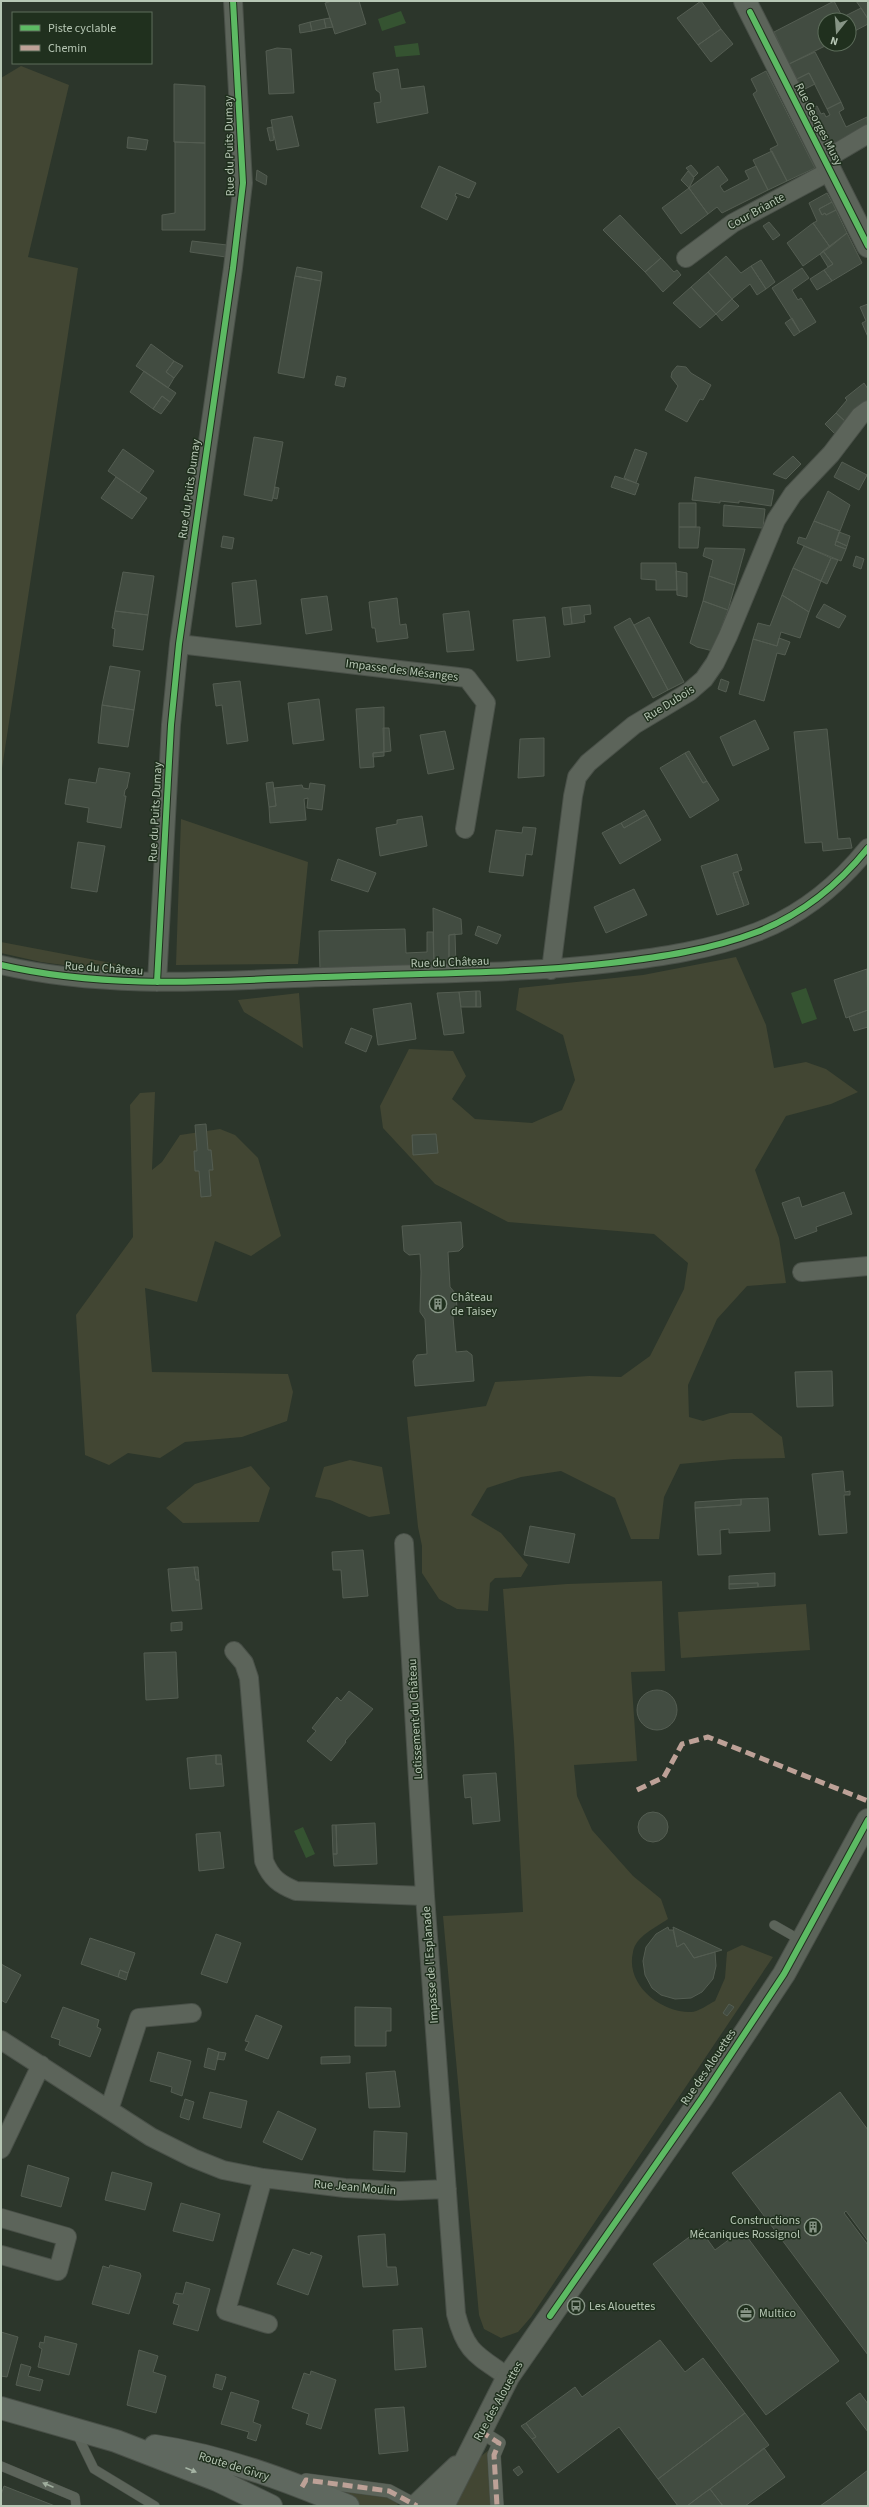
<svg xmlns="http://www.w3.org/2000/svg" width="869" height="2507" font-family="'Source Sans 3',sans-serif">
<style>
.green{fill:#424633}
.water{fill:#355331}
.building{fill:#424c41;stroke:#545d52}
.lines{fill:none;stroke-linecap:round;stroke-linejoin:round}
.service-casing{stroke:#495048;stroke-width:10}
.pedestrian-casing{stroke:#495048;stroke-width:14}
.minor-casing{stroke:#495048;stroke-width:20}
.tertiary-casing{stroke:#495048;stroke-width:24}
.secondary-casing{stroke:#495048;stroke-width:24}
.service{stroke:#5c645a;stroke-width:9}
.pedestrian{stroke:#5c645a;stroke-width:13}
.minor{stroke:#5c645a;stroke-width:18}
.tertiary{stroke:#5c645a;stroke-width:22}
.secondary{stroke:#5f685f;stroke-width:22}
.quiet{stroke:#bda197;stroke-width:5;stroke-dasharray:10 5;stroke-linecap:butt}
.cycleway-casing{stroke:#20301e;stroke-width:8}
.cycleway{stroke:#5cba63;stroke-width:6}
.oneway{fill:#a5b4a4}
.oneway2{fill:#a0ae9e}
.labels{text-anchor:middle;stroke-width:3;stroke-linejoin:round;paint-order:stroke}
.street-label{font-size:12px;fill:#b7c7b5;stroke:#20301e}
.poi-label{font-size:12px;fill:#b7c7b5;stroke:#20301e;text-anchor:start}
</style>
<rect width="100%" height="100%" fill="#2c362b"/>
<path class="green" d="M21 66 69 85 28 257 78 268 1 775V78Z
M181 819 308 862 298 964 176 965Z
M1 942 127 966 99 970 41 962 1 953Z
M736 957 766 1025 774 1068 806 1062 826 1069 858 1092 831 1104 786 1116 755 1170 779 1238 786 1283 747 1286 717 1319 688 1385 689 1417 703 1421 730 1413H752L782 1437 785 1458 734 1459 680 1464 664 1497 659 1539H631L615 1498 561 1471 521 1477 487 1488 471 1515 501 1533 528 1565 521 1577 495 1578 490 1583 488 1611 457 1609 439 1599 422 1573V1546L418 1527 407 1417 486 1406 495 1382 589 1376 621 1377 650 1356 684 1289 688 1263 654 1234 508 1222 435 1184 383 1128 380 1106 409 1049 453 1051 466 1076 452 1099 475 1119 532 1123 562 1110 575 1080 563 1035 516 1010 519 988 643 975Z
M299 993 303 1048 244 1012 238 1000Z
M155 1092 152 1170 162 1162 180 1135 220 1129 235 1135 258 1158 281 1236 251 1256 215 1241 197 1302 145 1288 152 1372 288 1374 293 1392 287 1421 242 1437 185 1442 160 1458 128 1453 109 1465 85 1455 76 1315 133 1237 130 1105 140 1093Z
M350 1460 382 1467 390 1514 369 1517 330 1500 315 1497 324 1467Z
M251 1466 270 1488 259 1522 183 1523 166 1508 195 1484Z
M662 1581 665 1671 631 1672 637 1761 574 1765 577 1796 592 1830 633 1876 661 1899 668 1919C655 1928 636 1936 633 1952 625 1985 661 2013 691 2012 698 2012 709 2004 715 2001L725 1978 727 1952 742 1945 773 1957 531 2317 518 2332 501 2338 484 2329 479 2315 443 1916 523 1912 514 1742 503 1589 567 1584Z
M806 1604 810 1650 681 1658 678 1612Z
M490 2449 493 2506H455L479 2458Z
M318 2487 368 2491 400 2502 396 2506H361Z"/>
<path class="water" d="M401 11 406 23 382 31 378 19Z
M418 43 420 55 396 57 394 46Z
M806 988 817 1019 802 1024 791 993Z
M303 1827 315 1854 306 1858 294 1831Z"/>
<path class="building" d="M332 1H359L366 24 335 34 325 3Z
M701 1 721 29 698 45 677 18Z
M834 1 844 20H825V44H829L789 64 774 32Z
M856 1H868V19L861 8Z
M861 8 868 19V24L851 33 849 20H844L843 17Z
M330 18 333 27 326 28 324 19Z
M324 19 326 28 312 31 310 22Z
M310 22 312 31 300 33 299 25Z
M721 29 733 44 711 62 698 45Z
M277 48 291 49 294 93 269 94 266 51Z
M815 52 841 102 827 109 809 73 797 79 789 64Z
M398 69 401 89 424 86 428 113 377 123 374 103 381 102 380 93 376 90 373 73Z
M766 71 815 168 787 181 770 149 778 145 753 94 757 91 751 79Z
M809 73 815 84 803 90 797 79Z
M174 84 205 86V143L174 142Z
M841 102 844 109 839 112 846 127 867 117 868 130 832 147 812 108 817 106 821 114 824 113 826 117 830 115 827 109Z
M292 116 299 146 277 150 271 120Z
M272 127 274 140 270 141 267 128Z
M128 137 148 140 146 150 127 148Z
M175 142 205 143V230H162V215L175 213Z
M772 151 787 181 768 190 753 160Z
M691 165 698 173 694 177 686 168Z
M439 166 476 183 469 198 456 193 455 196 457 197 447 220 421 207Z
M718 166 728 180 720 186 724 192 749 179 745 171 756 166 768 190 722 213 717 207 708 214 689 188Z
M257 170 267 176 266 185 256 180Z
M688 171 694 178 689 188 681 180Z
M689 188 708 214 681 234 662 208Z
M827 193 832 202 819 209 822 215 825 213 826 215 836 210 847 233 830 247 813 223 817 221 809 203Z
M832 202 836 210 826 215 825 213 822 215 819 209Z
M620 215 661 258 645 272 603 230Z
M769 222 780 235 773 240 763 226Z
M813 223 830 247 803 266 787 243Z
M847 233 862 263 832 281 824 270 833 264 823 251Z
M192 241 227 245 226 257 190 252Z
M823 251 833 264 828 267 820 254Z
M726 256 741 273 751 266 766 289 757 295 750 284 732 299 708 272Z
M661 258 674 272 677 270 681 275 663 292 645 272Z
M761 260 775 282 766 289 751 266Z
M297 267 322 272 321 281 295 276Z
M802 268 809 278 792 290 798 300 801 298 816 322 800 332 772 288Z
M824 270 832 281 817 290 810 279Z
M708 272 732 299 716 314 691 287Z
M295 276 321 281 304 378 278 373Z
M691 287 716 314 700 328 673 303Z
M732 299 739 306 722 321 716 314Z
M868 304V337L862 323 866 321 860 307Z
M792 318 800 332 794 336 785 323Z
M151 344 174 361 166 372 174 378 168 388 136 366Z
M174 361 183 366 174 378 166 372Z
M677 366 686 367 691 373 711 385 703 400 700 399 687 422 665 410 678 386 671 377 672 372Z
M144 371 176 393 170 402 162 396 153 409 130 392Z
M337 376 346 378 344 387 335 385Z
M864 383 868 389V399L846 422 836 413 847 400 845 398Z
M162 396 170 402 161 414 153 409Z
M836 413 846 422 835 434 825 424Z
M254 437 283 442 272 501 244 495Z
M123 449 154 471 139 493 108 471Z
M635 449 647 453 636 483 624 478Z
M793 456 801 464 786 479 773 474Z
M842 462 867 475 859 490 834 477Z
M615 476 639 484 635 495 611 487Z
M116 477 147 498 132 519 101 498Z
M695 477 774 490 771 506 739 501V503L720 501V503L692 500Z
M275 487 279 488 277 499 273 498Z
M828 491 850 505 840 531 814 521Z
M679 503H696V527H679Z
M724 505 765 509 763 528 723 526Z
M814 521 840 531 835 545 846 549 841 561 797 543 799 537 806 539Z
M679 527H700L698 548H679Z
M839 532 850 536 847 546 836 541Z
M223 536 234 538 232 549 221 547Z
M836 541 847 546 846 549 835 545Z
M804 546 831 558 821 581 793 568Z
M705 548 745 549 735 585 709 576 713 560 703 556Z
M856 556 864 559 861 569 853 566Z
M831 558 838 560 827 584 821 581Z
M641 563H676L677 590H656V580L641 579Z
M793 568 821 581 809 612 782 595Z
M676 571 687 573V597L677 595Z
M123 572 154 576 148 615 115 611Z
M709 576 735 585 728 610 703 601Z
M256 580 261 624 236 627 232 583Z
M782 595 809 612 800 638 781 632 777 646 753 639 758 623 770 626Z
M327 596 332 630 306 634 301 599Z
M397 598 400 625 406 624 408 638 377 642 375 628H372L369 602Z
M703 601 728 610 713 651 697 647 690 643Z
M824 604 846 616 839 628 816 617Z
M590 605 591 614 584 615 585 622 572 624 570 607Z
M570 607 572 624 564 625 562 608Z
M115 611 148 615 143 650 113 646 115 629 112 628Z
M469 611 474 650 447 652 443 614Z
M545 617 550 657 517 661 513 620Z
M649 617 684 682 668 690 634 625Z
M630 618 668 690 653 698 614 627Z
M779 638 790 642 785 655 777 653 764 701 739 694 753 639 777 646Z
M110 666 140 671 134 710 102 705Z
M721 679 729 682 726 692 718 689Z
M240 681 248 741 227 744 222 705 216 706 213 684Z
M319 699 324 740 293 744 288 703Z
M102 705 134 710 128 747 98 743Z
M384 707V752L373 753 374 767 360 768 356 709Z
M755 720 769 749 733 766 720 737Z
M383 728H389L391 751 384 752Z
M827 729 838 839 850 838 852 848 823 851 822 842 805 843 794 732Z
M445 731 454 769 428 774 420 735Z
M544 738V776L518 778 520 739Z
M689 751 707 781 703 783 685 753Z
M384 752V756L373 757V753Z
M685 753 703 783 707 781 719 800 690 818 660 768Z
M99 768 130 773 127 788 125 790 124 796H126L121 828 87 822 89 808 65 804 69 779 96 783Z
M273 782 276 806 269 807 266 783Z
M310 783 325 785 322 810 307 808 308 798 304 799 306 820 270 823 269 807 276 806 274 788 302 785 303 788 309 789Z
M644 810 647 815 624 828 621 823Z
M647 815 661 840 620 864 602 833 621 823 624 828Z
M422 816 427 846 380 856 376 828 397 824V820Z
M523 827 536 828 532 855 526 854 523 876 489 872 496 830 522 833Z
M78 842 105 846 97 892 71 888Z
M737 854 742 870 733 873 744 906 717 915 701 866Z
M338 859 376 873 368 892 331 880Z
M738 872 749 904 744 906 733 873Z
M634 889 647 915 606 933 594 907Z
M433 908 461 919 462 934 449 935V966H434Z
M478 926 501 935 497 944 475 935Z
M405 929 406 953 427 952V932H433L434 966 320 970 319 931Z
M455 934 456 966H449V935Z
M867 969 868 1010 846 1018 834 980Z
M476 991H480L481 1007H476Z
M476 991V1007H461L459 992Z
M459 992 464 1033 444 1035 437 993Z
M411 1003 416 1039 378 1045 373 1009Z
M868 1010V1027L854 1031 849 1017Z
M351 1028 372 1036 366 1052 345 1043Z
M206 1124 208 1150H211L213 1170H209L211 1196 201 1197 199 1171H195L194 1151H197L195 1125Z
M436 1134 438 1153 413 1155 412 1135Z
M844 1192 852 1214 816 1227 817 1231 795 1239 782 1203 799 1197 802 1207Z
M461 1222 463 1247 459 1251 448 1252 450 1287 456 1294 457 1309 453 1317 456 1352 467 1351 472 1355 474 1381 415 1386 413 1361 417 1355 427 1354 425 1319 420 1312 421 1272 420 1254 409 1255 404 1251 402 1226Z
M832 1371 833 1406 797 1407 795 1372Z
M843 1471 845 1492 850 1491V1495H844L847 1533 819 1535 812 1474Z
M768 1498 770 1531 729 1533V1529L720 1530 721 1554 698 1555 695 1508 741 1505V1499Z
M741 1499V1505L695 1508V1502Z
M530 1526 575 1534 569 1563 524 1555Z
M363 1550 368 1596 343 1598 341 1570H333L332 1552Z
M194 1567H198L199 1580H196Z
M194 1567 196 1580H199L202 1609 172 1611 168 1569Z
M775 1573V1586L758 1587V1583L729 1584V1576Z
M758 1583V1587L729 1589V1584Z
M182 1622V1630L171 1631V1623Z
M176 1652 178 1698 146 1700 144 1653Z
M637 1710a20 20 0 1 1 40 0a20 20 0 1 1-40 0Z
M349 1691 373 1709 345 1741 346 1742 331 1761 307 1741 316 1731 312 1728 337 1697 341 1701Z
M216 1755H221L222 1764H216Z
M216 1755V1764H222L224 1786 190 1789 187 1758Z
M496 1773 500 1821 473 1824 471 1797 465 1798 463 1775Z
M638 1827a15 15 0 1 1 30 0a15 15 0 1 1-30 0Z
M375 1823 377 1864 334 1866 333 1854H337L336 1825Z
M332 1825H336L337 1854H333Z
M220 1832 224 1868 199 1871 196 1834Z
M668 1927 669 1930H673L677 1947 684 1943 694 1958 715 1952 716 1966 713 1979 702 1992 691 1998 675 1999 661 1995 652 1988 645 1975 643 1961 646 1947 656 1934Z
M673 1927 722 1950 694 1958 684 1943 677 1947Z
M216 1934 241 1943 227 1983 201 1974Z
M90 1938 135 1953 128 1973 120 1970 118 1977 81 1964Z
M1 1964 21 1975 6 2003 1 2000Z
M120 1970 128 1973 126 1980 118 1977Z
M729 2004 734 2007 727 2016 723 2013Z
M63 2007 99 2020 97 2027 101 2029 90 2057 59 2045 60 2040 51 2037Z
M355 2007 391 2008V2031H386V2046H355Z
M256 2015 282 2026 268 2059 245 2050 249 2042 245 2041Z
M208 2048 219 2052 215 2070 204 2067Z
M158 2052 191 2061 182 2096 171 2092 172 2087 150 2081Z
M219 2052 226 2053 224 2060 217 2059Z
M350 2056V2063L321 2064V2057Z
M395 2071 400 2107 369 2108 366 2073Z
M210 2092 247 2101 241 2128 203 2118Z
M840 2092 868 2130V2241L846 2211 844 2213 868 2245V2355L732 2173Z
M185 2099 194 2102 189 2120 180 2117Z
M278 2111 316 2129 302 2160 263 2142Z
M374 2131 407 2133 405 2172 373 2170Z
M28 2165 69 2178 61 2207 21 2196Z
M112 2172 152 2183 145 2210 105 2200Z
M181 2203 220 2214 213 2241 173 2231Z
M700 2229 715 2250 742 2230 839 2361 766 2415 653 2264Z
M385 2234 387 2267H396L398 2285 363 2287 358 2236Z
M293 2249 310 2255 311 2252 322 2256 308 2295 277 2284Z
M110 2265 140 2273 141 2276 129 2314 92 2304 103 2266 109 2268Z
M186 2282 210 2289 198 2331 173 2324 179 2305 173 2303 176 2293 183 2294Z
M422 2328 426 2367 395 2370 393 2330Z
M1 2332 18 2337 7 2377 1 2376Z
M45 2336 77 2344 69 2375 38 2367 42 2349 39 2347 40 2342 44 2343Z
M660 2340 685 2372 703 2358 745 2413 658 2479 619 2427 558 2473 532 2439 536 2437 526 2423 575 2387 582 2397Z
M139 2350 158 2356 153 2372 166 2376 156 2413 127 2405Z
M21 2364 31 2367 28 2376 43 2380 40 2391 16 2385Z
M311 2371 336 2380 321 2429 306 2424 309 2414 292 2408 304 2373 310 2375Z
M216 2374 226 2377 222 2390 213 2387Z
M231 2392 259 2401 253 2422 261 2425 256 2441 247 2438 249 2432 221 2424Z
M860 2393 868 2404V2432L846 2403Z
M404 2407 408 2451 379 2454 375 2409Z
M745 2413 769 2445 687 2506H678L658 2479Z
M526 2423 536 2437 532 2439 521 2426Z
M764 2448 785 2477 745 2506H723L710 2489Z
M519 2466 523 2472 518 2476 513 2470Z
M868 2470V2506H820L830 2499Z
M4 2486 55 2506H1V2495Z
M710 2489 723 2506H687L704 2493Z"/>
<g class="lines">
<defs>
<path id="service" d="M774 1925 802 1941
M76 2432 94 2469 155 2506
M1 2466 75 2497 76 2506"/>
<path id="pedestrian" d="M480 2431 499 2443 494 2455 497 2506
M304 2484 306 2480 389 2491 417 2506"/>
<path id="minor" d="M824 160 868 134
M686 258 733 223 830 171
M179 644 467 678 486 703 465 829
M1 965C116 992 236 979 353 976 440 973 526 973 611 963 661 957 710 950 757 932 801 915 839 884 868 848
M551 970 573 796 577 777 588 763 634 725 689 692 704 679 715 663 728 636 776 520 793 494 831 454 860 416 868 410
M157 982 171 725 179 644 233 268 243 183 233 1
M802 1272 868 1266
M404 1543 425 1896 456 2314C466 2353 477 2355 508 2377
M234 1651 244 1663 249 1678 264 1861C271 1878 279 1884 296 1891L425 1896
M1 2040 151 2137 193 2158 223 2170 263 2178 345 2188 399 2191 447 2189
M109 2110 139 2018 192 2013
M1 2149 41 2065
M263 2178 226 2311 268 2324
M1 2218 67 2237 58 2271 1 2255"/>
<path id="tertiary" d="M745 1 868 246
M416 2506 457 2467
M443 2506 508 2377 702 2098 784 1974 868 1820"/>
<path id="secondary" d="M1 2408 116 2441 217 2480 271 2506
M155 2446C222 2456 286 2480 348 2506"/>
</defs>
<use href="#service" class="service-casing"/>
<use href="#pedestrian" class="pedestrian-casing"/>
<use href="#minor" class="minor-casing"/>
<use href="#tertiary" class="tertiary-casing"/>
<use href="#secondary" class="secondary-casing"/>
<use href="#service" class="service"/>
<use href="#pedestrian" class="pedestrian"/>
<use href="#minor" class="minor"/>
<use href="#tertiary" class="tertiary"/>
<use href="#secondary" class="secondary"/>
<path class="quiet" d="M637 1790 664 1777 682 1744 708 1737 868 1801
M480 2431 499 2443 494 2455 497 2506
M302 2487 306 2480 389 2491 417 2506"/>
<defs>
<path id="cycleway" d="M750 12 868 246
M1 965C116 992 236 979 353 976 440 973 526 973 611 963 661 957 710 950 757 932 801 915 839 884 868 848
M157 982 171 725 179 644 233 268 243 183 233 1
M550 2316 702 2098 784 1974 868 1820"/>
</defs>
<use href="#cycleway" class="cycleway-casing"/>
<use href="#cycleway" class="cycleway"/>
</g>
<defs><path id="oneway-solid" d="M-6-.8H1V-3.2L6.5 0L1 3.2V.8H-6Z"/></defs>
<use class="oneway" href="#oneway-solid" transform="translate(191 2470) rotate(22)"/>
<use class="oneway2" href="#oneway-solid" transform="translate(48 2485) rotate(-157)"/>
<defs>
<symbol id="building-ring" viewBox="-11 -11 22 22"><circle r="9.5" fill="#20301e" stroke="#869485" stroke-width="1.5"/><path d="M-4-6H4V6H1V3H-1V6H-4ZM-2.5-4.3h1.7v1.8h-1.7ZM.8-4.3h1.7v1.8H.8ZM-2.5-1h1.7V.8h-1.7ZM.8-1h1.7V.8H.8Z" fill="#869485"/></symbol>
<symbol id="bus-ring" viewBox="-11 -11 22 22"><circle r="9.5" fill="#20301e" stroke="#869485" stroke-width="1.5"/><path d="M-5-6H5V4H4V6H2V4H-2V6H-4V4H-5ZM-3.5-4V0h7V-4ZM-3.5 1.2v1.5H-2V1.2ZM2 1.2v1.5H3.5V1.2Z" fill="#869485"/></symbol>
<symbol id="office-ring" viewBox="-11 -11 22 22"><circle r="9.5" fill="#20301e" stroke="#869485" stroke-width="1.5"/><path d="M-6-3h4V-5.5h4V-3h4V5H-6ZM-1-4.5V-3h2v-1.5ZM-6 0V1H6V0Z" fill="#869485"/></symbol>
</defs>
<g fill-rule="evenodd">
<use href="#building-ring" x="428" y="1294" width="20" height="20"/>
<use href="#building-ring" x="803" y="2217" width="20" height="20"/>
<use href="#bus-ring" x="566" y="2296" width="20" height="20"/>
<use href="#office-ring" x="736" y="2303" width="20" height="20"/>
</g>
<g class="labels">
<g class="street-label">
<text transform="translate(819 124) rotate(63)" y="4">Rue Georges Musy</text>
<text transform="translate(229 146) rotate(-91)" y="4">Rue du Puits Dumay</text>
<text transform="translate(756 211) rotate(-29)" y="4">Cour Briante</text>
<text transform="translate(189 489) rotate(-82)" y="4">Rue du Puits Dumay</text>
<text transform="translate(402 670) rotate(7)" y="4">Impasse des Mésanges</text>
<text transform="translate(669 703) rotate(-32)" y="4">Rue Dubois</text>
<text transform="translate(155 812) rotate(-87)" y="4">Rue du Puits Dumay</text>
<text transform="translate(450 962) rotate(-2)" y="4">Rue du Château</text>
<text transform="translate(104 968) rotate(4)" y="4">Rue du Château</text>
<text transform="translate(415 1719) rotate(-93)" y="4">Lotissement du Château</text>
<text transform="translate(430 1965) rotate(-94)" y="4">Impasse de l'Esplanade</text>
<text transform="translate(708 2067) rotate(-56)" y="4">Rue des Alouettes</text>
<text transform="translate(355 2187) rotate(5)" y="4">Rue Jean Moulin</text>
<text transform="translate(498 2401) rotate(-61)" y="4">Rue des Alouettes</text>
<text transform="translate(234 2466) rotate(17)" y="4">Route de Givry</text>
</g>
<g class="poi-label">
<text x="451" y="1301">Château<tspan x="451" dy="14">de Taisey</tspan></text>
<text x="800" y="2224" text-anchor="end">Constructions<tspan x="800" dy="14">Mécaniques Rossignol</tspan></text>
<text x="589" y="2310">Les Alouettes</text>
<text x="759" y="2317">Multico</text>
</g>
</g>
<rect width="869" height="2507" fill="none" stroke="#b7c7b5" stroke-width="4"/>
<rect x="12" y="12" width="140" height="52" fill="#20301e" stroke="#5c6c5a"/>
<rect x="20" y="25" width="20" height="6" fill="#5cba63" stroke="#5c6c5a"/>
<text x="48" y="32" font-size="12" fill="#b7c7b5">Piste cyclable</text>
<rect x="20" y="45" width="20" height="6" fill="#bda197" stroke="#5c6c5a"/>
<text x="48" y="52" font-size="12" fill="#b7c7b5">Chemin</text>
<g transform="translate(837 32) rotate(197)"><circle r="19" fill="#20301e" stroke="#5c6c5a"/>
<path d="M0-3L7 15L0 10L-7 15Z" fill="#869485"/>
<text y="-6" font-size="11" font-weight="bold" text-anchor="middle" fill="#b7c7b5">N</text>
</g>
</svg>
